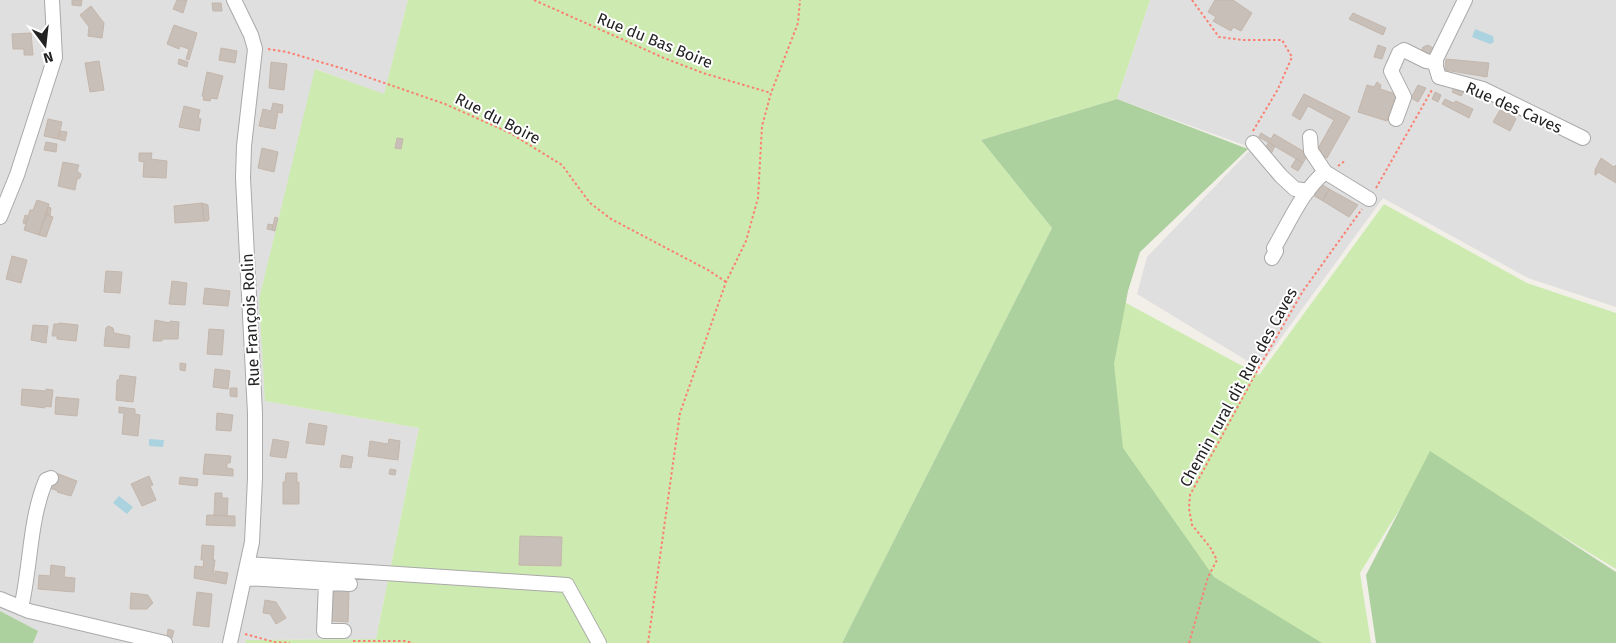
<svg xmlns="http://www.w3.org/2000/svg" width="1616" height="643" font-family="'Fira Sans',sans-serif">
<style>
.residential{fill:#e0dfdf}
.grass{fill:#cdebb0}
.forest{fill:#add19e}
.water{fill:#aad3df}
.building{fill:#c7bfb8;stroke:#c4b6ab}
.lines{fill:none;stroke-linecap:round;stroke-linejoin:round}
.minor-casing{stroke:#a9a9a9;stroke-width:16}
.path{stroke:#fa8072;stroke-width:2;stroke-dasharray:2.5 2.5;stroke-linecap:butt}
.minor{stroke:#fff;stroke-width:14}
.labels{text-anchor:middle;stroke-width:4;stroke-linejoin:round;paint-order:stroke}
.street-label{font-size:16px;fill:#222;stroke:#fff}
</style>
<rect width="100%" height="100%" fill="#f2efe9"/>
<path class="residential" d="M0 0H408L384 95 316 69 265 401 419 428 376 639 246 640 245 643H33L37 631 0 611Z
M1150 0H1616V307L1528 278 1383 198 1259 368 1137 294 1147 257 1252 148 1117 99Z"/>
<path class="grass" d="M408 0H1150L1117 99 981 140 1052 228 842 643H245L246 640 376 639 419 428 265 401 259 299 315 69 384 94Z
M1384 204 1527 283 1616 313V569L1432 457 1360 573 1371 643H1318L1198 583 1098 448 1117 298 1259 375Z"/>
<path class="forest" d="M1117 99 1248 149 1140 252 1128 291 1114 364 1123 448 1214 577 1322 643H842L1052 228 981 140Z
M1430 451 1616 572V643H1376L1366 575Z
M0 611 38 631 33 643H0Z"/>
<path class="water" d="M1475 29 1493 36 1494 42 1490 44 1472 37Z
M149 439 164 440 163 447 149 446Z
M119 496 133 507 127 514 113 503Z"/>
<path class="building" d="M72 0H82L81 6 72 5Z
M177 0H187L183 13 173 9Z
M1215 0H1233L1252 13 1241 31 1233 27 1231 31 1213 21 1216 17 1208 12Z
M212 3H221L222 11H213Z
M91 6 104 23 102 38 88 36 89 27 80 15Z
M1353 13 1386 28 1383 35 1349 19Z
M174 25 197 33 189 60 186 59 189 49 180 46 179 49 167 44Z
M31 33 33 55H24V49H13L12 34Z
M1378 45 1386 48 1382 59 1374 57Z
M1428 45 1433 48 1429 57 1421 52 1423 47Z
M221 48 237 51 235 63 219 60Z
M179 59 188 62 187 67 178 64Z
M1446 59 1489 63 1487 77 1445 70Z
M99 61 104 90 90 92 85 63Z
M271 62 287 64 284 90 269 88Z
M207 72 223 76 217 99 211 98 210 101 203 100 204 97 202 96Z
M1377 82 1381 85 1380 89 1396 94 1387 121 1358 112 1367 85 1374 87Z
M1456 84 1467 87 1461 96 1452 92Z
M1418 85 1426 88 1418 102 1411 98Z
M1435 92 1441 95 1438 102 1432 99Z
M1304 94 1350 117 1327 158 1316 152 1334 120 1308 106 1300 120 1292 115Z
M1445 99 1453 103 1456 101 1473 109 1469 118 1442 104Z
M273 103 283 105 282 113 278 112 275 129 259 126 263 109 271 111Z
M184 106 200 110 198 118 201 119 199 131 179 127Z
M1500 110 1508 114 1509 111 1516 114 1514 117 1516 119 1510 131 1493 122Z
M48 119 62 122 58 139 44 136Z
M60 131 67 132 65 141 58 139Z
M1261 133 1271 139 1274 134 1308 154 1303 163 1259 137Z
M397 138 403 139 401 149 395 148Z
M46 142 57 144 56 152 44 150Z
M1269 142 1275 146 1271 154 1264 150Z
M262 148 278 152 274 172 258 168Z
M139 153H152L151 159 167 161 166 178 143 177 144 162 139 161Z
M1601 158 1614 167 1616 165V183L1598 172 1596 175H1595V170Z
M1296 159 1303 163 1298 171 1291 167Z
M63 162 79 165 77 171 81 174 80 178 77 179 75 190 58 186Z
M1318 182 1329 189 1323 201 1311 194Z
M1329 189 1358 205 1349 217 1323 201Z
M37 200 49 204 45 220 43 221 39 235 24 230 30 210H33Z
M202 203 204 221 175 223 174 206Z
M202 203 208 205 209 219 208 221H204Z
M48 207 51 208 50 216 45 214Z
M45 214 53 217 46 237 39 235 43 221 45 220Z
M25 215 28 216 26 224 23 223Z
M275 217 278 218 275 231 272 230Z
M268 224 273 225 272 230 267 229Z
M12 256 27 260 21 283 6 279Z
M106 271 122 272 120 293 104 292Z
M172 281 187 283 185 305 169 304Z
M205 288 230 291 228 306 203 304Z
M155 320 170 323V321L179 322 178 339H162V341H153Z
M59 323 78 325 76 341 57 339V336H52L54 324H59Z
M33 325 48 326 46 343 31 340Z
M108 326 113 328 114 333 130 336 129 348 104 346 106 328Z
M209 329 224 330 222 355 207 354Z
M180 363 186 364 185 371 180 370Z
M215 369 230 371 228 389 213 387Z
M120 375 136 377 133 402 116 400 117 380H119Z
M230 388H237V397L230 396Z
M22 389 46 391V389L53 390 51 407 45 406V408L21 405Z
M56 397 79 399 77 416 55 414Z
M119 407 135 409V414L140 415 138 436 122 434 124 413H119Z
M217 413 233 415 231 431 216 430Z
M309 423 327 426 324 445 306 443Z
M273 439 289 442 286 458 270 456Z
M389 439 400 441 398 460 368 456 370 441 388 444Z
M205 454 231 456 230 463H227V468L233 469V476L203 474Z
M342 455 353 457 351 468 340 467Z
M390 469 396 470 395 475 389 474Z
M56 473 77 481 71 496 57 492 58 491 50 488Z
M286 473H297V483L299 482V504H283V482H285Z
M149 476 153 485 150 486 156 500 142 506 131 484Z
M180 477 198 479 197 486 179 484Z
M215 493H222V498H228L227 516 214 515Z
M207 515 235 516V526L206 525Z
M520 536 562 537 561 566 519 565Z
M202 545 214 546 213 560H215L213 574H215V571L228 573 226 584 194 578 195 566 203 567 204 560H201Z
M51 565 65 567 64 577 75 578 74 592 38 589 39 575 50 576Z
M333 590H349L348 622 332 621Z
M197 592 212 594 209 627 193 625Z
M131 593 148 595 153 603 147 609H130Z
M265 600 276 602 286 618 276 624 270 614 263 613Z
M168 629 174 631 172 638 167 637Z"/>
<g class="lines">
<defs>
<path id="minor" d="M1465 0 1436 59V67L1439 77 1483 89 1583 138
M1396 119 1404 97 1391 71 1399 53 1404 50 1426 61 1436 63
M1310 137 1311 151 1325 172 1369 199
M1253 143 1281 176 1295 189 1308 191
M0 217 17 175 55 57 52 0
M1272 258 1276 251 1274 248C1289 223 1302 191 1325 172
M248 564 567 585 599 643
M245 578 350 584
M326 583 324 631H344
M0 599 29 611 165 643
M21 608C31 566 29 521 46 480L51 478
M230 643 252 542 255 478V413L243 178 244 146 255 49 251 35 234 0"/>
</defs>
<use href="#minor" class="minor-casing"/>
<path class="path" d="M534 0 664 58 703 73 771 93
M1192 0 1219 37 1243 40H1282L1292 57 1278 89 1253 131
M268 49 287 52 344 69 445 104 510 133 562 165 590 203 611 219 708 270 726 282
M1338 166 1346 160
M1376 188 1433 88
M245 634 274 642 290 643
M353 641H405L413 643
M648 643 680 413 726 282 746 241 758 198 762 126 771 93 798 23 800 0
M1189 643 1208 577 1217 560 1210 547 1192 525 1189 508 1190 495 1257 371 1303 291 1362 209"/>
<use href="#minor" class="minor"/>
</g>
<g class="labels">
<g class="street-label">
<text transform="translate(655 40) rotate(22)" y="6">Rue du Bas Boire</text>
<text transform="translate(1514 107) rotate(24)" y="6">Rue des Caves</text>
<text transform="translate(498 118) rotate(27)" y="6">Rue du Boire</text>
<text transform="translate(250 320) rotate(-93)" y="6">Rue François Rolin</text>
<text transform="translate(1238 387) rotate(-61)" y="6">Chemin rural dit Rue des Caves</text>
</g>
</g>
<g transform="translate(45 45) rotate(165)" stroke="#ffffff" stroke-width="4" paint-order="stroke">
<path d="M0-4L9 19L0 12L-9 19Z" fill="#222222"/>
<text y="-8" font-size="14" font-weight="bold" text-anchor="middle" fill="#222222">N</text>
</g>
</svg>
